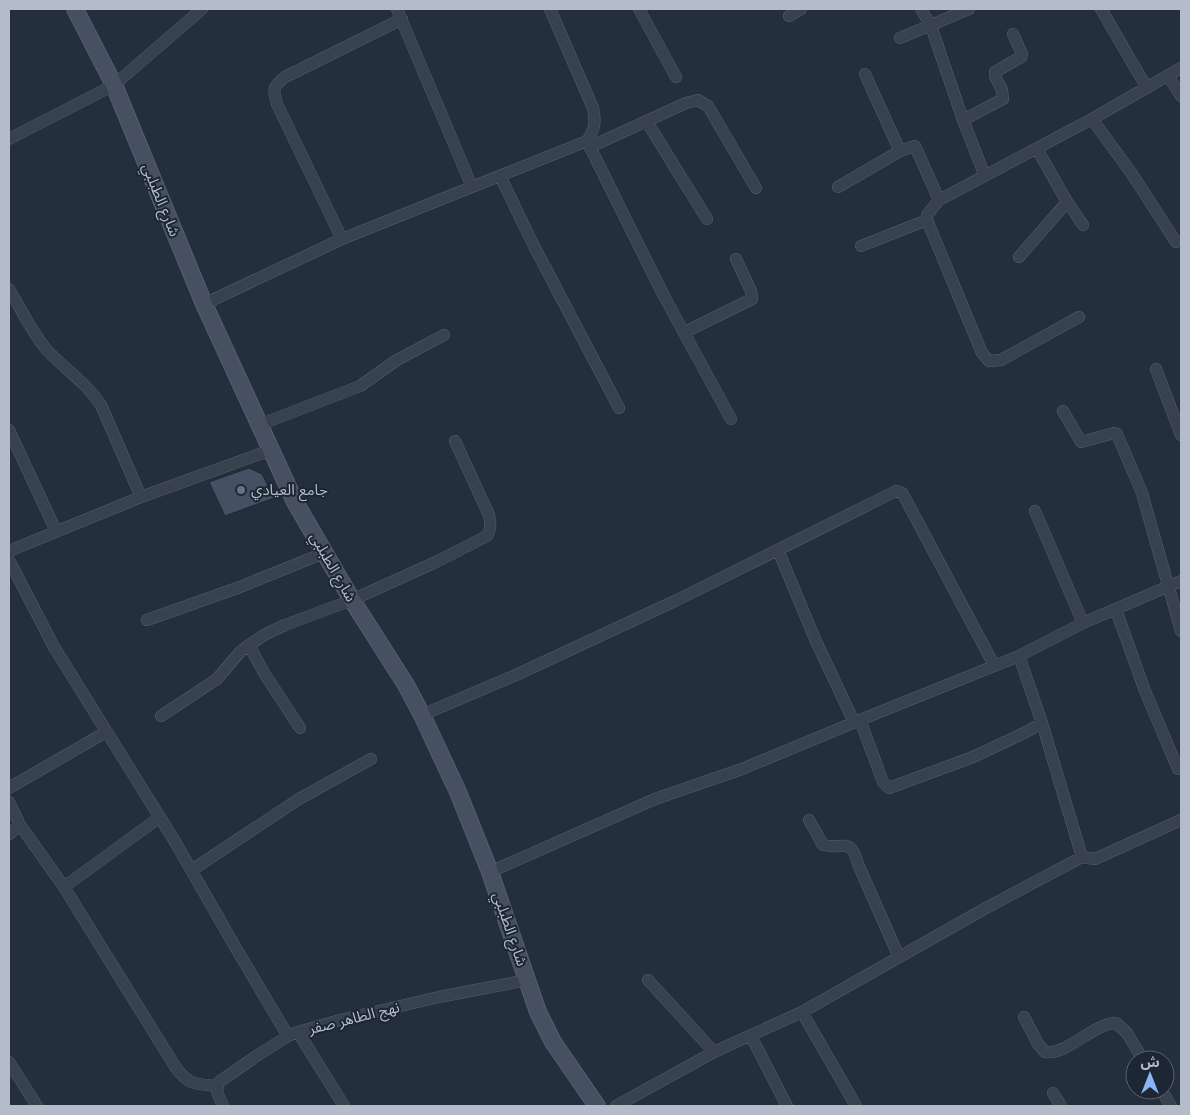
<svg xmlns="http://www.w3.org/2000/svg" width="1190" height="1115" font-family="Montserrat,'Noto Sans Arabic',sans-serif">
<style>
.building{fill:#455162;stroke:#1f2835}
.lines{fill:none;stroke-linecap:round;stroke-linejoin:round}
.street-casing{stroke:#565f6c;stroke-width:12}
.secondary-casing{stroke:#565f6c;stroke-width:18}
.street{stroke:#38414e;stroke-width:11}
.secondary{stroke:#465061;stroke-width:16}
.worship-dot{fill:#6b7280;stroke:#1d2633;stroke-width:2}
.labels{text-anchor:middle;stroke-width:4;stroke-linejoin:round;paint-order:stroke}
.street-label{font-size:15px;fill:#b4bcc9;stroke:#1d2633}
.poi-label{font-size:15px;fill:#b4bcc9;stroke:#1d2633;text-anchor:start}
</style>
<rect width="100%" height="100%" fill="#242f3e"/>
<path class="building" d="M249 468 262 474 274 498 225 516 209 482Z"/>
<g class="lines">
<defs>
<path id="street" d="M397 9 472 187
M639 9 676 77
M921 9 931 26 963 120 985 176
M1101 9 1147 88
M789 16 801 9
M900 38 969 9
M865 74 900 151
M1168 76 1181 96
M1092 119 1132 174 1176 242
M963 120 1003 99 1002 90 995 76V72L1021 57 1022 54 1013 34
M647 122 707 219
M9 139 114 85 202 9
M587 141 664 296 731 419
M590 147 686 103 698 100 708 106 756 188
M1037 149 1066 200 1083 225
M500 176 534 246 619 408
M838 187 900 151 915 146 939 200
M927 220 982 353 989 361 1001 360 1079 317
M342 239 277 104C273 90 272 87 285 77L402 19
M861 246 927 220V215L939 200 1092 119 1181 68
M1019 257 1067 202
M9 289C21 309 31 331 46 349 64 369 86 382 101 405L141 497
M204 304 342 239 587 141C595 129 596 122 593 108L550 9
M685 332 752 299 751 291 736 259
M1156 369 1181 435
M1063 411 1081 442 1114 433 1117 434 1142 493 1181 631
M259 425 360 386 397 360 444 335
M9 430 56 531
M1035 511 1083 623
M778 550 815 639 854 722
M9 551 141 497 271 450
M9 560 54 647 174 840 237 950 288 1036
M1116 610 1145 691 1178 769
M147 620 240 587 324 553
M1019 656 1042 723 1082 857
M422 715 516 675 677 600 896 491 902 493 905 498 994 665
M161 716 217 679 240 652 249 645
M860 720 883 782 889 788 973 757 1026 732 1042 723
M300 728 264 673 249 645 266 634 285 625 352 600 436 562 487 536C491 529 491 524 489 515L455 441
M9 788 106 732
M9 802 20 825 9 834
M809 820 823 845C845 850 850 836 858 864L899 957
M20 825 64 887 176 1068C190 1086 196 1084 217 1086
M192 870 299 799 371 759
M490 872 655 799 742 769 860 720 1019 656 1083 623 1181 581
M64 887 160 817
M648 980 714 1052
M802 1012 856 1106
M1024 1017 1038 1044 1045 1052C1066 1056 1094 1023 1116 1023L1127 1033 1143 1060
M298 1032 344 1106
M751 1036 787 1106
M9 1062 37 1106
M1161 1090 1171 1106
M1053 1093 1061 1106
M223 1106 217 1092 219 1082 258 1055 288 1036 298 1032 340 1020 439 997 527 980
M616 1106 714 1052 802 1012 986 908 1082 857 1095 859 1181 820"/>
<path id="secondary" d="M75 9 114 85 204 304 295 502 352 600 406 685 422 715 458 792 490 872 538 1012 553 1042 597 1106"/>
</defs>
<use href="#street" class="street-casing"/>
<use href="#secondary" class="secondary-casing"/>
<use href="#street" class="street"/>
<use href="#secondary" class="secondary"/>
</g>
<circle class="worship-dot" cx="241" cy="490" r="5"/>
<g class="labels">
<g class="street-label">
<text transform="translate(161 200) rotate(68)" y="5">شارع الطبلبي</text>
<text transform="translate(333 567) rotate(60)" y="5">شارع الطبلبي</text>
<text transform="translate(510 929) rotate(71)" y="5">شارع الطبلبي</text>
<text transform="translate(354 1018) rotate(-14)" y="5">نهج الطاهر صفر</text>
</g>
<g class="poi-label">
<text x="251" y="495">جامع العيادي</text>
</g>
</g>
<rect width="1190" height="1115" fill="none" stroke="#b4bcc9" stroke-width="20"/>
<g transform="translate(1150 1075)"><circle r="24" fill="#1d2633" stroke="#59626f"/>
<path d="M0-4L9 19L0 12L-9 19Z" fill="#8ab4f8"/>
<text y="-8" font-size="14" font-weight="bold" text-anchor="middle" fill="#b4bcc9">ش</text>
</g>
</svg>
